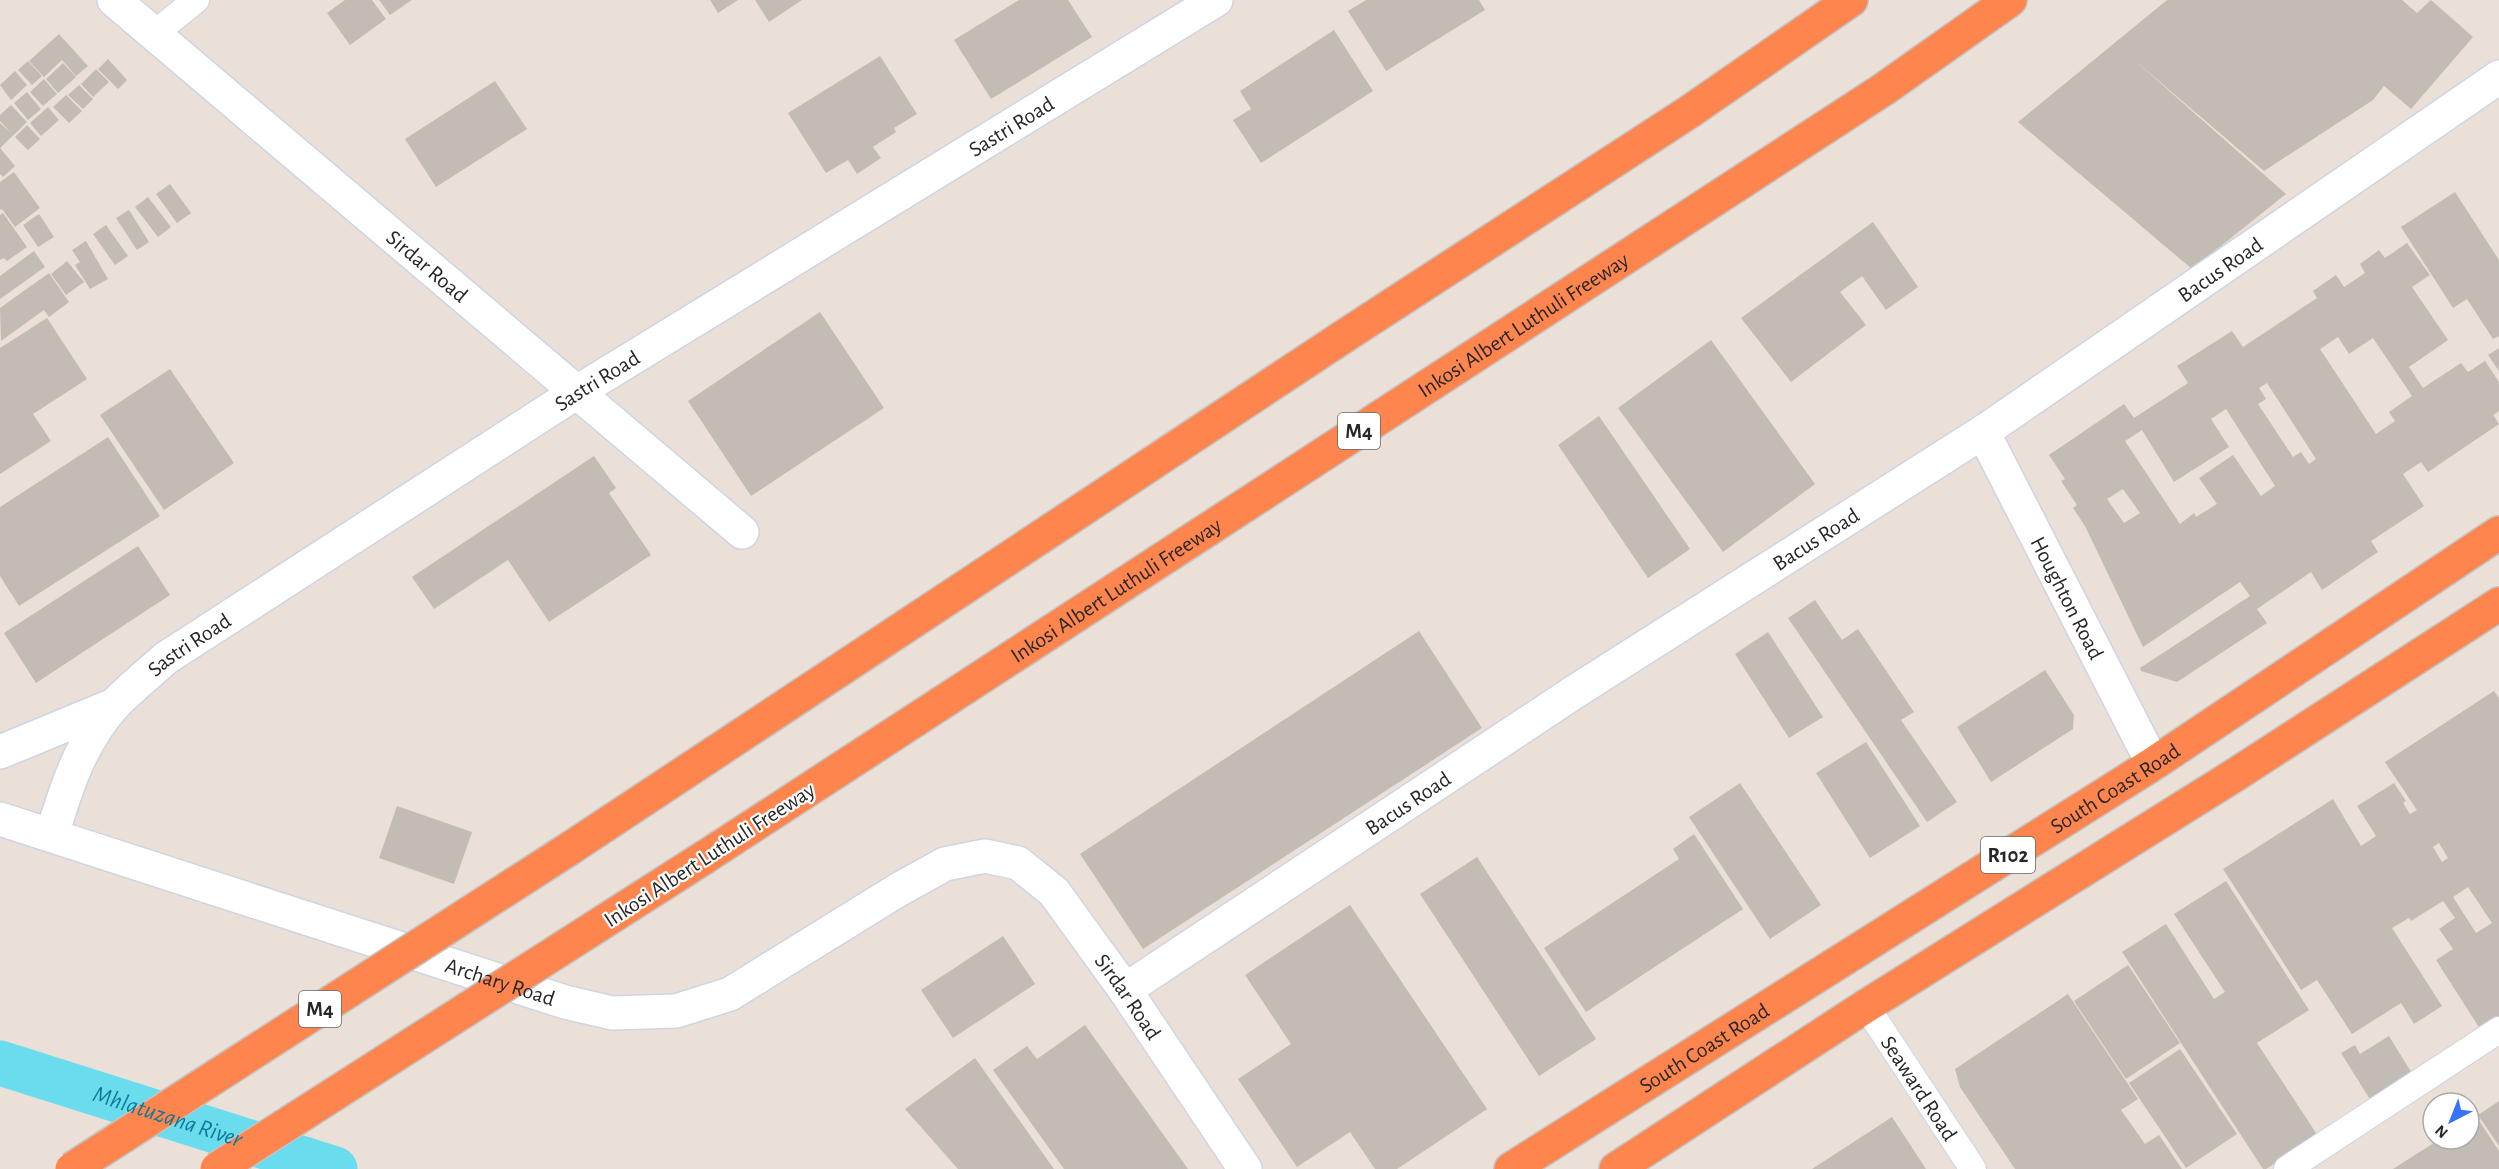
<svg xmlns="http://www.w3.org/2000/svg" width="2499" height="1169" font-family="'Alegreya Sans',sans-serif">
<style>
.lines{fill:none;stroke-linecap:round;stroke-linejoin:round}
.canal{stroke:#69dcee;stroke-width:45}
.building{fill:#c2bcb4;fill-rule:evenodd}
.lane-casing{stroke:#ced4e1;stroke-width:28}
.street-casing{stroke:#ced4e1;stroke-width:36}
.secondary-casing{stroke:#ced4e1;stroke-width:36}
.highway-casing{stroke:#c3c3c3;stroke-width:36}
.lane{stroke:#fff;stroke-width:26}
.street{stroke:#fff;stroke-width:33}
.secondary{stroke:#fff;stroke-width:33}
.highway{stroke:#ff854f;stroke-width:33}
.highway-bridge-casing{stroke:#c3c3c3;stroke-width:36;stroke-linecap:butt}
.highway-bridge{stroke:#ff854f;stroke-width:33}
.labels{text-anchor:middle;stroke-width:4.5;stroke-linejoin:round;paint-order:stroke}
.shield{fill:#fff;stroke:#686868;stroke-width:1.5}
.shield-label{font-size:21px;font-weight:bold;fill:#272727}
.street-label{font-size:22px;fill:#272727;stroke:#fff}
.water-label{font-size:24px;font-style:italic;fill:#0c7996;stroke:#fff}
</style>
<rect width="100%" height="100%" fill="#eae0d8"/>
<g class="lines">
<path class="canal" id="s1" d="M0 1063 335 1169"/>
</g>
<path class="building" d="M345 0H372L386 19 350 45 327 13Z
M379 0H412L390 15Z
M710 0H738L718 13Z
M755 0H802L769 22Z
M1019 0H1068L1092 37 991 99 954 40Z
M1366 0H1479L1485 10 1386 71 1348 11Z
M2167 0H2402L2417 13 2431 0 2473 37 2411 109 2384 86 2373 100 2264 171 2132 58 2286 194 2192 269 2018 122Z
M1334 30 1373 91 1261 163 1233 120 1251 109 1240 91Z
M59 34 88 66 76 76 62 60 44 77 29 61Z
M880 56 917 114 894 128 896 132 873 147 881 158 857 174 848 160 826 173 788 113Z
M108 59 127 80 118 89 98 69Z
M28 61 42 76 32 85 18 70Z
M63 63 76 77 58 93 46 79Z
M96 69 109 82 93 97 81 84Z
M15 71 27 85 11 100 0 85Z
M44 79 57 94 43 106 30 92Z
M495 81 527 129 436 187 405 139Z
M79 85 93 99 83 109 68 95Z
M27 92 41 109 28 120 14 103Z
M66 95 82 111 69 123 53 107Z
M11 105 27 122 0 148V123L11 133 0 121V115Z
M48 107 59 120 41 136 30 123Z
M27 125 40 139 28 150 15 137Z
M0 148 15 166 3 177 0 174Z
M14 172 40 208 15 227 2 209 0 210V182Z
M170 184 191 213 177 223 156 194Z
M2455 192 2499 260V336L2493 339 2467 299 2453 308 2401 227Z
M148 197 171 227 158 237 135 207Z
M129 210 149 242 137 250 116 218Z
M3 213 27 247 7 261 4 258 0 260V215Z
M39 214 54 237 38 247 23 225Z
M1873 222 1918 287 1886 310 1862 276 1840 292 1866 325 1791 382 1741 318Z
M106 225 128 256 115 265 93 234Z
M86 241 108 279 90 289 75 265 80 262 72 250Z
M2407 243 2430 275 2412 287 2448 340 2409 367 2423 388 2461 363 2468 372 2485 361 2499 382V411L2493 415 2499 424 2428 472 2421 462 2403 474 2424 506 2371 541 2378 552 2322 590 2311 572 2257 609 2267 623 2177 682 2141 671 2140 668 2250 596 2240 582 2143 647 2085 526 2073 508 2077 505 2061 481 2065 479 2049 455 2124 404 2134 418 2188 383 2177 366 2232 331 2243 347 2317 298 2313 291 2336 275 2344 287 2365 273 2360 264 2379 250 2385 258ZM2338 337 2349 354 2373 338 2412 396 2389 412 2395 421 2376 434 2320 349ZM2267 383 2316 459 2309 464 2301 452 2293 457 2258 404 2266 399 2259 388ZM2226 409 2275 486 2261 496 2233 455 2199 478 2217 504 2196 517 2194 513 2180 524 2125 441 2142 430 2174 482 2229 447 2211 419ZM2123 489 2140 513 2124 523 2107 499Z
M34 251 45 267 0 299V276Z
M67 261 84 282 66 295 51 274Z
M49 273 69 302 49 317 44 310 1 341 0 308Z
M820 312 884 408 751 496 688 401Z
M47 318 87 379 33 414 51 441 0 474V348Z
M1711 340 1815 484 1723 552 1618 408Z
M2499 348V371L2488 355Z
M170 369 234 463 164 510 100 415Z
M1599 416 1690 549 1648 578 1558 445Z
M108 437 160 516 19 606 0 576V507Z
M594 456 616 488 609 493 651 555 549 622 508 560 434 609 412 577Z
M138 546 170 595 36 683 4 633Z
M1815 600 1842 640 1858 629 1914 712 1901 720 1957 802 1927 822 1788 618Z
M1419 631 1482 728 1143 949 1080 854Z
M1768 632 1823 717 1789 738 1735 654Z
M2045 670 2074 715 2073 729 1991 782 1957 727Z
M2494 691 2499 698V1022L2482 1032 2436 960 2453 949 2439 929 2455 918 2443 901 2411 921 2409 918 2392 928 2442 1006 2414 1024 2401 1003 2352 1034 2317 980 2301 990 2223 869 2333 799 2361 846 2376 836 2357 806 2394 783 2406 801 2403 803 2410 814 2417 810 2385 762ZM2439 843 2448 858 2442 862 2433 847ZM2468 887 2492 923 2476 933 2453 897Z
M1866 742 1920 826 1870 858 1816 773Z
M1740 783 1821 905 1770 939 1689 817Z
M397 806 472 832 454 884 379 858Z
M1694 834 1743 909 1586 1012 1544 948 1679 859 1673 849Z
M1477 857 1596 1039 1539 1076 1420 894Z
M2226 881 2309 1010 2257 1043 2318 1136 2266 1169H2263L2122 952 2166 924 2214 999 2225 992 2174 914Z
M1350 905 1487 1109 1397 1169H1375L1350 1132 1297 1167 1238 1079 1291 1044 1245 975Z
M1003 936 1035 984 953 1038 921 990Z
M2128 965 2180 1043 2126 1079 2074 1001Z
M2068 994 2138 1099 2121 1110 2145 1144 2159 1135 2182 1169H2015L1960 1087 1955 1069Z
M1085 1025 1188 1169H1064L993 1070 1027 1046 1037 1059Z
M2389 1036 2413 1075 2371 1101 2341 1053 2355 1045 2360 1054Z
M2180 1049 2237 1134 2186 1168 2129 1083Z
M975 1058 1054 1169H958L905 1109Z
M2499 1101V1146L2478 1115Z
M2476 1116 2499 1151V1169H2393L2440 1139H2469V1121Z
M1892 1117 1926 1169H1812Z"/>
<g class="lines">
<defs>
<g id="lane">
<path d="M154 34 196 0"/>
<path id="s2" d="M1866 1006 1973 1169"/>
<path d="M2287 1169 2499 1030"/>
</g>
<g id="street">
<path id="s3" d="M114 0 742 532"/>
<path id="s4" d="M1983 432 2153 764"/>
<path id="s5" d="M52 835C66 788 81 741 115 704 131 688 149 673 166 658L577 392 1216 0"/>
<path id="s6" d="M1125 990 1576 691 1983 432 2499 77"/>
</g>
<g id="secondary">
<path d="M0 752 114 705"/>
<path id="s7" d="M0 819 565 1002 612 1013 676 1011 730 994 898 890 945 864 985 856 1018 863 1054 892 1125 990 1245 1169"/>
</g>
<g id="highway">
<path d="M569 849 1346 335 1689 112 1851 0"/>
<path id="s8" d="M705 857 1884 89 2010 0"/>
<path id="s9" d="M1511 1169 2153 764 2499 533"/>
<path d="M1616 1169 1866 1006 2235 775 2499 604"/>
</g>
</defs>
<use href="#lane" class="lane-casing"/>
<use href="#street" class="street-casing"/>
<use href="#secondary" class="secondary-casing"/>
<use href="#highway" class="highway-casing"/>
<use href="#lane" class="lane"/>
<use href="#street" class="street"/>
<use href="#secondary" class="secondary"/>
<use href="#highway" class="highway"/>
<defs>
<path id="highway-bridge" d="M72 1169 569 849
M217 1169 705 857"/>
</defs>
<use href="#highway-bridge" class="highway-bridge-casing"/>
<use href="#highway-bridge" class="highway-bridge"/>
</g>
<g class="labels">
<g class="shield">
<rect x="1338" y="413" width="42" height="36" rx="4.5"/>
<rect x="1981" y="837" width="54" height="36" rx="4.5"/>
<rect x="299" y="991" width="42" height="36" rx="4.5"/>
</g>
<g class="shield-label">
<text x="1359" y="438">M4</text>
<text x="2008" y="862">R102</text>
<text x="320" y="1016">M4</text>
</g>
<g class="street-label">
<text dy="8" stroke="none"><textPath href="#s5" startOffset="1214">Sastri Road</textPath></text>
<text dy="8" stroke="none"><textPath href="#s3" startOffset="411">Sirdar Road</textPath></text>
<text dy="8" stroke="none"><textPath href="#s6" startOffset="1311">Bacus Road</textPath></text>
<text dy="8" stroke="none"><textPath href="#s8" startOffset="976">Inkosi Albert Luthuli Freeway</textPath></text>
<text dy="8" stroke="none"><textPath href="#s5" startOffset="728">Sastri Road</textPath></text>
<text dy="8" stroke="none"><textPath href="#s6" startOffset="825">Bacus Road</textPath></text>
<text dy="8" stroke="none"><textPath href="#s8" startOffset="490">Inkosi Albert Luthuli Freeway</textPath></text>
<text dy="8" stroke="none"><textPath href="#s4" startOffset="186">Houghton Road</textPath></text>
<text dy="8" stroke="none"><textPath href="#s5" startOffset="242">Sastri Road</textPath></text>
<text dy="8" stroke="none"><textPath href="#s9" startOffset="714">South Coast Road</textPath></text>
<text dy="8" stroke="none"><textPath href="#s6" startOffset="339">Bacus Road</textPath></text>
<text transform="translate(709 854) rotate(-33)" y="8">Inkosi Albert Luthuli Freeway</text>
<text dy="8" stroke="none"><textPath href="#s7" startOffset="526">Archary Road</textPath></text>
<text dy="8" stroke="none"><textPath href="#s7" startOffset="1263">Sirdar Road</textPath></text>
<text dy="8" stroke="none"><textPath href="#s9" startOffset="228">South Coast Road</textPath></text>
<text dy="8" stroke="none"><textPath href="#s2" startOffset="98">Seaward Road</textPath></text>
</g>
<g class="water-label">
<text dy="8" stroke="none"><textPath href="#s1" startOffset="176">Mhlatuzana River</textPath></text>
</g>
</g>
<g transform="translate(2451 1121) rotate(222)"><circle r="28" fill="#ffffff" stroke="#a9a9a9" stroke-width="1.5"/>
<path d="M0-4.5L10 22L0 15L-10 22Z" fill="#3674fa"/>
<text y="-9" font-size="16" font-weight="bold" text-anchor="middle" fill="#272727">N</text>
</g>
</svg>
